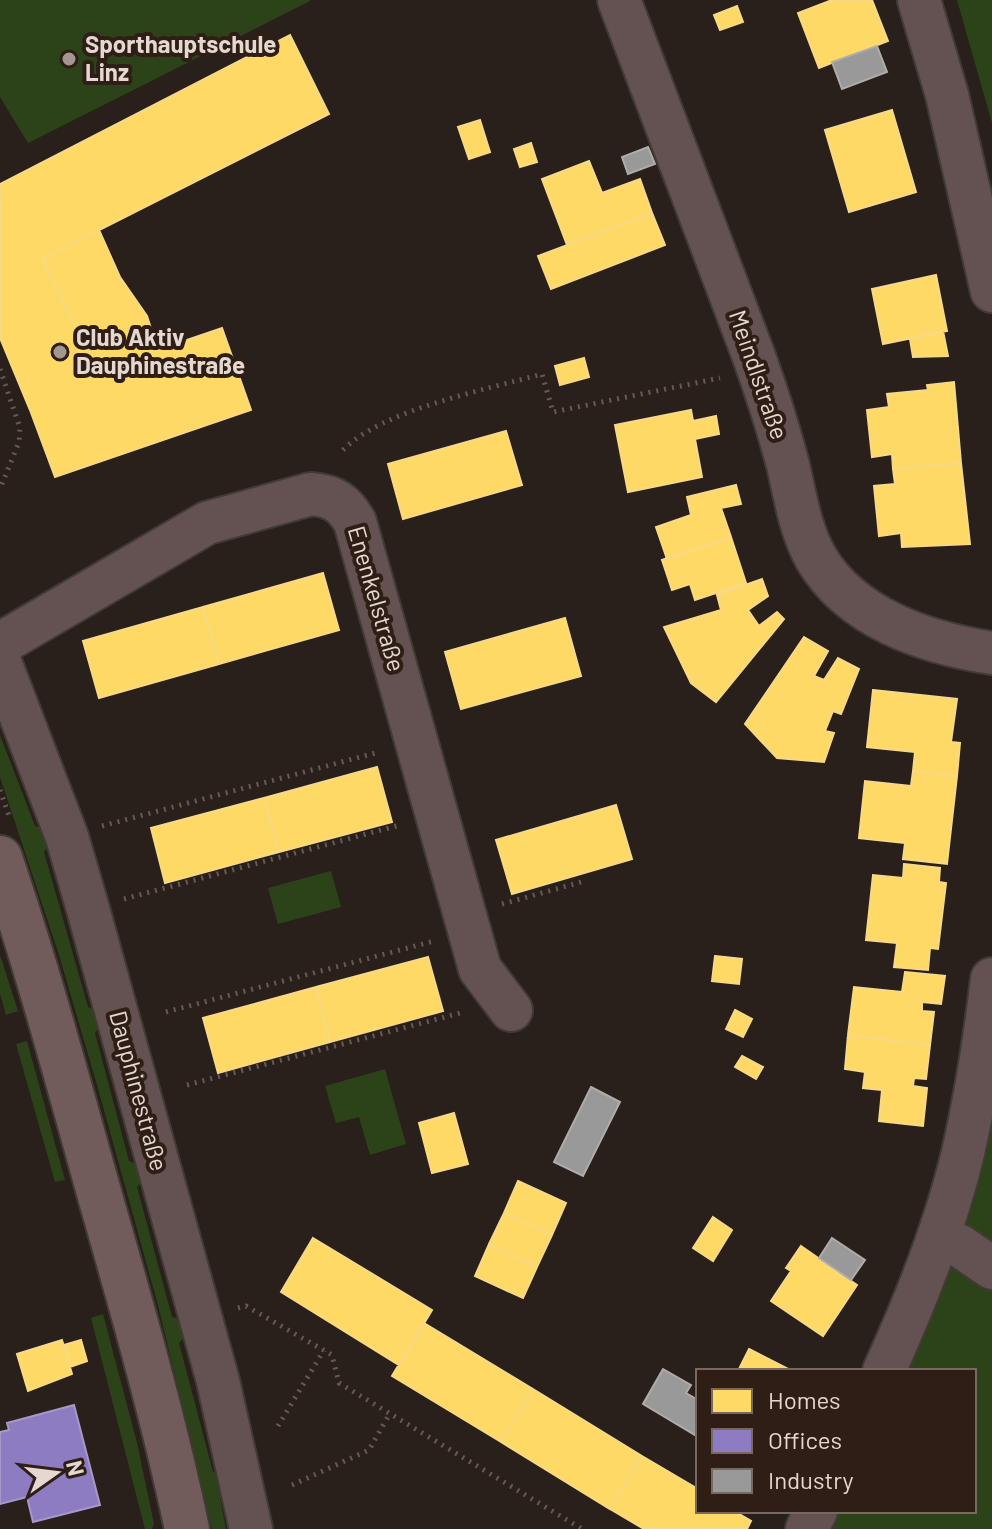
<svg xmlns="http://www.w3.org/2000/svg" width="992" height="1529" font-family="Barlow,sans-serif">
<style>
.green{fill:#2c4319}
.homes{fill:#ffd966;stroke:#f7d986;stroke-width:2}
.offices{fill:#8e7cc3;stroke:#a898c7;stroke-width:2}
.industry{fill:#999;stroke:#b0acaa;stroke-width:2}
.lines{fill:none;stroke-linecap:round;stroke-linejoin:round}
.minor-casing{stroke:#423b35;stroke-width:46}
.secondary-casing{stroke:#423b35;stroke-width:48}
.path{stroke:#665956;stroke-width:5;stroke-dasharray:2 6;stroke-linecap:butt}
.minor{stroke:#635251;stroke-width:42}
.secondary{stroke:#715c5b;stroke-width:44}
.poi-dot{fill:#a39891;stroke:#2f1e15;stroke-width:3}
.labels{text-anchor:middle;stroke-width:8;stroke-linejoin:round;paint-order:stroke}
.poi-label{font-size:24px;font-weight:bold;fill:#e4d8d1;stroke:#2f1e15;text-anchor:start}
.street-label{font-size:24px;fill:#e4d8d1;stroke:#2f1e15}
</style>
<rect width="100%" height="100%" fill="#29201b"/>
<path class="green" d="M0 0H310V1L28 143 0 97Z
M957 0H992V123Z
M0 735 35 826 48 830 51 842 44 852 88 1007 99 1011 103 1024 95 1033 129 1161 142 1166 145 1178 137 1187 172 1317 185 1321 188 1333 179 1343 213 1472 224 1476 227 1489 220 1498 226 1529H212L158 1305 97 1085 59 955 0 777Z
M331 871 341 907 278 924 268 888Z
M0 955 18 1011 6 1015 0 994Z
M27 1041 65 1180 55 1182 16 1044Z
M992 1067V1256L951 1224Z
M385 1069 406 1144 370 1155 359 1117 336 1123 325 1086Z
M951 1267 992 1282V1529H822L832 1511H974V1371H904Z
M103 1314 137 1443 154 1524 152 1529H145L91 1318Z"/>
<path class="homes" d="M832 0H872L888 41 819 68 798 13Z
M737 6 743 22 720 30 714 15Z
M290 35 329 114 42 259 71 317 93 372 222 328 251 410 55 477 30 410 0 338V184Z
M892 110 916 192 849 212 825 130Z
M480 120 490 152 469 159 458 127Z
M531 143 537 162 520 167 514 149Z
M589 161 602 193 640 179 652 213 567 245 542 179Z
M652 213 665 245 551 289 538 256Z
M99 230 120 277 147 316 158 350 93 372 71 317 42 259Z
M936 275 947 331 883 344 872 289Z
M943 331 948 356 913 357 910 339Z
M584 358 589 377 560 385 555 366Z
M954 382 961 463 893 469 892 454 872 457 867 410 889 407 887 394 928 390 927 385Z
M691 410 693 421 716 416 719 434 695 439 702 477 628 492 615 425Z
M506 431 522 485 403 519 388 464Z
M961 463 970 544 902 547 901 533 879 536 874 486 895 484 893 469Z
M736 485 741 504 721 508 731 537 667 559 656 527 691 515 687 497Z
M731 537 746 583 695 600 690 584 672 590 662 560Z
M323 573 339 630 219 664 203 607Z
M762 579 768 596 748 610 759 626 777 612 784 619 716 702 691 683 664 627 721 610 717 595Z
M203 607 219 664 99 698 83 641Z
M565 618 581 676 461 709 445 652Z
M804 637 828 651 814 676 824 680 838 658 859 669 841 714 833 711 825 731 834 733 824 762 777 758 745 724Z
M873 690 957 699 951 742 960 743 957 776 913 771 915 752 867 747Z
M377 767 392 822 279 852 264 798Z
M913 771 957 776 947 864 903 859 905 843 859 838 865 781 911 786Z
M264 798 279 852 165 883 151 828Z
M616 805 632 859 512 894 496 840Z
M904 864 940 868 939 882 946 883 938 949 930 948 928 970 894 967 897 943 866 940 873 875 903 878Z
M715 956 742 959 739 984 712 981Z
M428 957 443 1011 330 1042 316 987Z
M905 972 945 976 941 1004 922 1002V1011L934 1012 930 1045 848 1035 854 987 902 992Z
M316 987 330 1042 218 1073 203 1018Z
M735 1010 752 1019 743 1037 726 1029Z
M848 1035 930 1045 926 1079 914 1078 913 1086 927 1088 923 1126 879 1121 882 1090 863 1088 865 1072 845 1069Z
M742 1056 763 1067 756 1079 735 1067Z
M454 1113 468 1164 432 1173 419 1123Z
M518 1181 566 1203 552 1235 504 1213Z
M504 1213 552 1235 537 1267 489 1244Z
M713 1217 732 1230 713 1261 693 1248Z
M313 1238 432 1310 399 1365 281 1292Z
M489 1244 537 1267 523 1298 475 1276Z
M801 1246 857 1285 823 1336 771 1301 791 1271 786 1268Z
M424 1323 533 1389 501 1442 392 1376Z
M62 1340 72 1374 28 1391 17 1354Z
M81 1340 87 1361 70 1367 64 1345Z
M749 1349 792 1371H738Z
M533 1389 642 1456 610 1509 501 1442Z
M642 1456 698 1489V1511H734L751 1521 747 1529H644L610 1509Z"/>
<path class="offices" d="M74 1405 100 1505 33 1522 27 1497 0 1504V1432L9 1430 7 1423Z"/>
<path class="industry" d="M877 46 887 72 842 89 832 62Z
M648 147 655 164 628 174 622 157Z
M591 1087 620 1102 583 1176 554 1162Z
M832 1238 865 1260 851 1280 819 1258Z
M663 1369 691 1385 686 1393 698 1400V1429L695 1435 643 1404Z"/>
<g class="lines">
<defs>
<path id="minor" d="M619 0 753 354C766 390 778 427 788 465 795 495 800 530 816 558 851 618 926 643 992 653
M919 0 947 95 992 291
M0 644 207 523 311 494C334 496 344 503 355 522L480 969 511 1010
M0 662 67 837 88 909 218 1381 251 1529
M938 1237 960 1246 992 1268
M884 1371C916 1301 945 1228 963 1153 976 1096 985 1038 992 979
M807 1529 816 1511"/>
<path id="secondary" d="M0 858C37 967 67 1078 98 1189 130 1301 163 1415 187 1529"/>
</defs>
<use href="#minor" class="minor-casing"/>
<use href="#secondary" class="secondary-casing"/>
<path class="path" d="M0 369 20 428 19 442 0 489
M343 450C383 409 486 390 542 374L553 412 720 378
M0 790 10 819
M102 826 379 752
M124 899 400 825
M502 904 585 881
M166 1012 434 941
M187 1085 464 1012
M238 1308 246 1306 332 1355 339 1383 582 1529
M278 1426 324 1350
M292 1485 369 1450 390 1413"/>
<use href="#minor" class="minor"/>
<use href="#secondary" class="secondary"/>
</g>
<g class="poi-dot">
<circle cx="69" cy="59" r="8"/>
<circle cx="60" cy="352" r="8"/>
</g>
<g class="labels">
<g class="poi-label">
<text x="85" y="53">Sporthauptschule<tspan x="85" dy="28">Linz</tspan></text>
<text x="76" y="346">Club Aktiv<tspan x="76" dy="28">Dauphinestraße</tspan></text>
</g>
<g class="street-label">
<text transform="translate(758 375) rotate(71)" y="8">Meindlstraße</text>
<text transform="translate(376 599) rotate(74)" y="8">Enenkelstraße</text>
<text transform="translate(138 1091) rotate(75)" y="8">Dauphinestraße</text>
</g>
</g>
<rect x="696" y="1369" width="280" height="144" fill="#2f1e15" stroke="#776860" stroke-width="2"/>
<rect x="712" y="1389" width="40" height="24" fill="#ffd966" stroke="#776860" stroke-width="2"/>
<text x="768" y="1409" font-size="24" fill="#e4d8d1">Homes</text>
<rect x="712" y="1429" width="40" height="24" fill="#8e7cc3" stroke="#776860" stroke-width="2"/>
<text x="768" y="1449" font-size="24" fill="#e4d8d1">Offices</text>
<rect x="712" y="1469" width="40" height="24" fill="#999999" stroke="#776860" stroke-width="2"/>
<text x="768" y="1489" font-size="24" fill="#e4d8d1">Industry</text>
<g transform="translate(56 1473) rotate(76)" stroke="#2f1e15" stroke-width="6" paint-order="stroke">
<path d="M0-6L14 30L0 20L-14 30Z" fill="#e4d8d1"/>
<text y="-12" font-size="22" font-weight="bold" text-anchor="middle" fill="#e4d8d1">N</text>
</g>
</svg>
